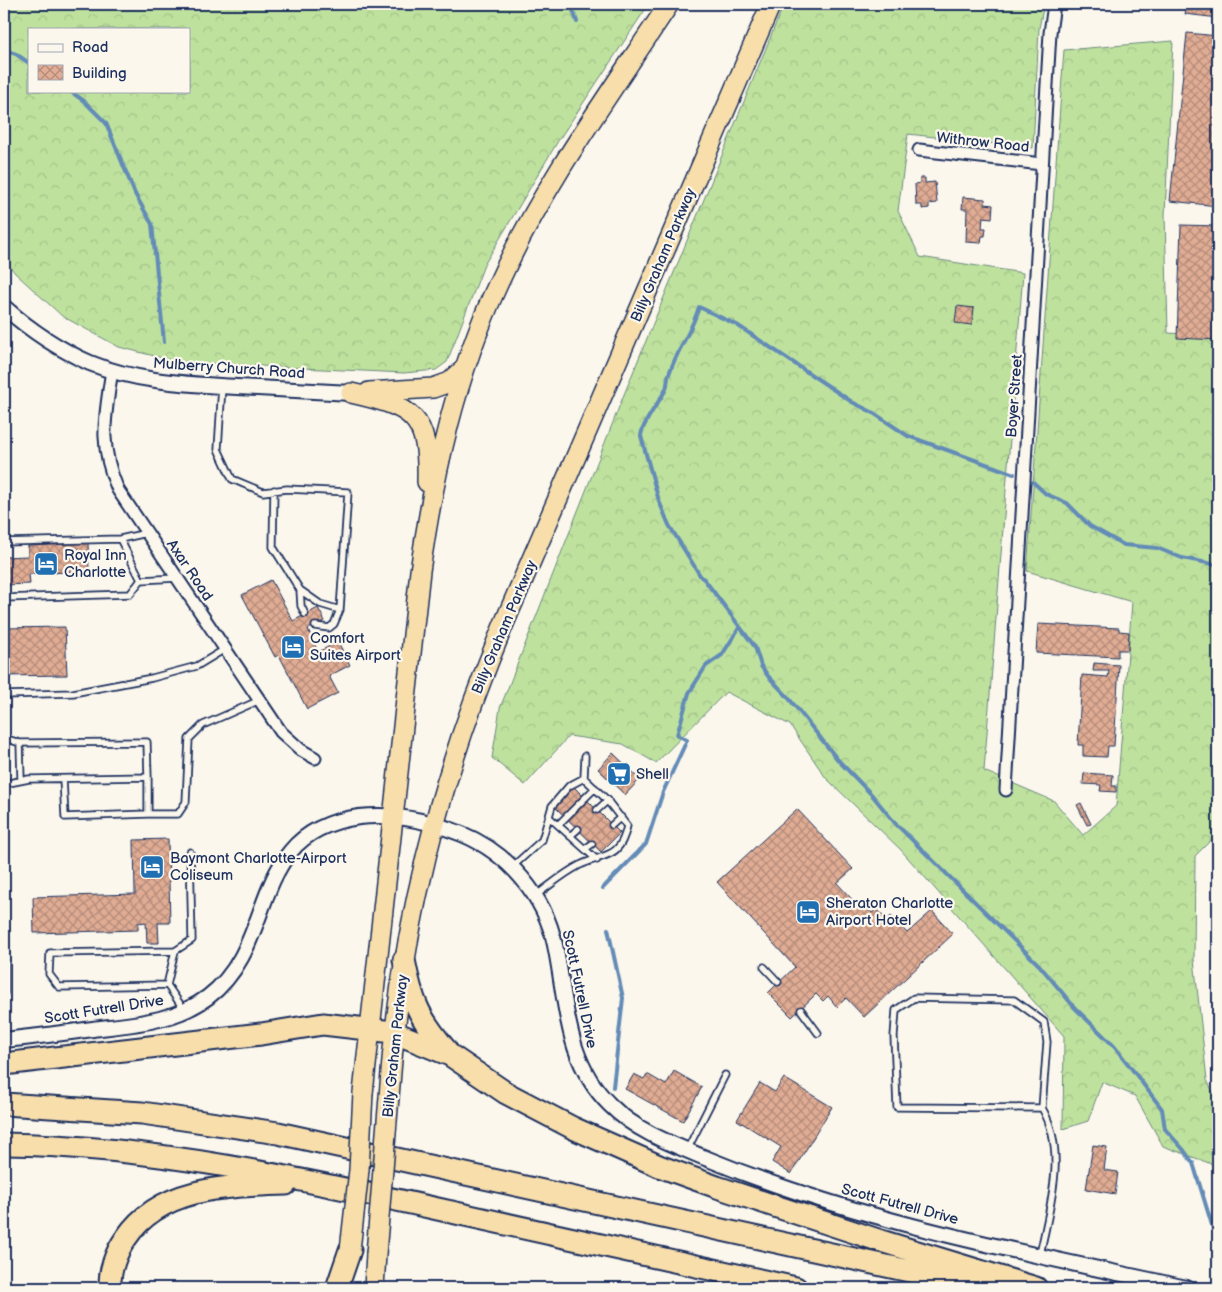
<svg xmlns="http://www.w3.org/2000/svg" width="1222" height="1292" font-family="'Balsamiq Sans',sans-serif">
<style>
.forest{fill:url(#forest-crowns);stroke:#6c887e;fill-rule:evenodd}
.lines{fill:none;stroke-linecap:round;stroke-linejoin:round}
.stream{stroke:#648bb7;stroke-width:4}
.building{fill:url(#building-cross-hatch);stroke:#1b2f5e}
.service-casing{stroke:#1b2f5e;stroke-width:9}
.minor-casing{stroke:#1b2f5e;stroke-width:15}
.tertiary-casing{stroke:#1b2f5e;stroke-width:18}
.trunk-casing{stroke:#1b2f5e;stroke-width:22}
.motorway-casing{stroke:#1b2f5e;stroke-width:25}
.service{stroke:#fbf7ec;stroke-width:5.5}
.minor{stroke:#fbf7ec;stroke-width:11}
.tertiary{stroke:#fbf7ec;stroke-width:14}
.trunk{stroke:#f8deab;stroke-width:19}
.motorway{stroke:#f8deab;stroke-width:21}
.trunk-bridge-casing{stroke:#1b2f5e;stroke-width:22;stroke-linecap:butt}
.trunk-bridge{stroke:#f8deab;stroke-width:19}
.labels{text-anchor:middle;stroke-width:4.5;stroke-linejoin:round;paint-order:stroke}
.street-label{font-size:15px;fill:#1b2f5e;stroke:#fbf7ec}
.poi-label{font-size:15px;fill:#1b2f5e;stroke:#fbf7ec;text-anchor:start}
</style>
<defs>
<pattern id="forest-crowns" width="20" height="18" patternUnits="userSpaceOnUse" patternTransform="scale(1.25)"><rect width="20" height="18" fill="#bee29d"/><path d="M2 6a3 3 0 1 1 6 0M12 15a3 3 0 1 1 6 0" fill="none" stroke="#a3c28a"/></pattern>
<pattern id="building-cross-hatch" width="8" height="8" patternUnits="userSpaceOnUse" patternTransform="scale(1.25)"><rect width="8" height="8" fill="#e0ac93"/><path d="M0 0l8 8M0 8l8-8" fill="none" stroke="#b58c7b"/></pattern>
</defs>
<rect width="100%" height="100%" fill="#fbf7ec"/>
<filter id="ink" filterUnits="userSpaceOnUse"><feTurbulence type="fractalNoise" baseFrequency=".02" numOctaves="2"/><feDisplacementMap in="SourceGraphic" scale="10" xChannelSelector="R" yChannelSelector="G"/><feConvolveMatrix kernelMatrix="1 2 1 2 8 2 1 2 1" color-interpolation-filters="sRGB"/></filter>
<g filter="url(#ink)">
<path class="forest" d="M4 4H649L558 141 484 265 447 362 436 370 404 373 178 362 119 347 62 316 15 273 4 259ZM29 29H189V91H29Z
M784 4H1044L1039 28 1033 148 908 134 898 211 920 257 1023 273 984 771 1054 801 1083 835 1116 806 1132 602 1027 571 1064 50 1173 41 1165 215 1168 333 1218 336V833L1195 856 1194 959 1207 1080 1218 1103 1217 1166 1163 1146 1135 1096 1102 1082 1088 1121 1063 1129 1064 1036 901 850 826 778 790 725 726 692 656 763 623 744 569 736 525 785 492 758 500 708 623 397Z"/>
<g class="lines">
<path class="stream" d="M571 4 577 22
M4 50 16 54 29 63
M70 91 84 101 106 123 135 194 152 224 164 342
M1014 474 908 436 872 412 852 402 737 325 699 307C692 331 677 350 669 374 667 378 668 384 666 389 660 401 642 423 641 436L659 501 669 525 701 577 704 579 755 647 761 666 768 676 787 696 838 760 872 795 895 823 1040 966 1075 1008 1114 1046 1128 1064 1162 1109 1165 1129 1183 1149 1193 1163 1218 1245
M1033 482 1046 494 1067 503 1090 526 1124 545 1157 548 1182 558 1218 565
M603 888 646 844 663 792 687 740 677 735 689 693 706 666 722 655 739 628
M608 929 623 998 613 1087"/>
</g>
<path class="building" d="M1187 4H1218V18L1185 14Z
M1187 33 1218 36V206L1170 201Z
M920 178H925V183L935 182 937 203 929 204V208L922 209V205H916L915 184 920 183Z
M963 197 985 199V204L993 205 992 218 983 217 982 228H986L985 236H982L981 243 966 242 967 209H962Z
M1181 225 1218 226V340L1177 338Z
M957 306 974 308 972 325 955 323Z
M88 543 89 571 29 574 30 584 4 585V557L28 556V546Z
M271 580 293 621 318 608 325 621 308 629 318 652 338 642 350 665 329 676 338 693 307 709 279 655 275 657 242 595Z
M1038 624 1119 628V631L1129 632 1128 650H1118V657L1036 653Z
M65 627 67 675 4 676V628Z
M1094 663 1119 665 1114 746H1108L1107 757 1083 756V745H1078L1082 675 1108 677 1109 671H1093Z
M613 753 640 779 625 795 598 769Z
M1084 773 1113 775 1112 786H1116V792L1100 791 1101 785 1083 784Z
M574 787 620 833 601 852 555 807Z
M1081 803 1091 824 1087 825 1077 805Z
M797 809 853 869 837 883 859 907 863 903 872 913 877 909 887 920 891 916 907 933 932 911 953 934 864 1017 846 998 837 1007 828 996 823 1001 816 994 792 1017 768 993 795 967 717 882Z
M168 839 170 923H158L159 943H147L146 922 138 923V930L34 933 33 897 135 894 134 840Z
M674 1071 702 1087 683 1121 625 1089 634 1074 644 1079 647 1074 666 1085Z
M784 1078 832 1107 791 1174 772 1162 781 1147 737 1120 760 1083 775 1092Z
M1093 1145 1107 1147 1104 1170 1118 1172 1115 1194 1086 1189Z"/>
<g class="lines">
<defs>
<path id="service" d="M222 386 218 449 232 479 263 492 287 489 348 492 340 610 320 604 300 590 273 547 274 490
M120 539 141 580
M4 542 120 539 147 533
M300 590 301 606 305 614
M4 598 130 594 141 580 177 578
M315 626 329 628 334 624 340 610
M4 695 73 693 152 678 197 666 225 649
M4 738 20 743
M148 777V814H178L186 802 189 739 203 725 260 700
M584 778 585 756
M63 779 65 817 148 814
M4 784 29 779 148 777 147 742 20 743 21 780
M597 810 608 800
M549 817 597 860
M558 825 595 788
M612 825 621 817
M570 836 578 829
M585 849 592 844
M512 867 542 840 552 806 569 786 584 778 606 799 627 826C620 859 606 853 580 865 564 873 549 886 535 896
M4 919V993
M175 951 192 940 190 852
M764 967 778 982
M167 985 175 951 50 953 49 974 59 987 167 985 185 1011
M914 998 1014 1000 1044 1022 1047 1042 1042 1108 897 1107 894 1036 896 1010Z
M801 1010 818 1033
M687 1150 725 1075
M1040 1255C1049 1208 1068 1153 1042 1108"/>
<path id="minor" d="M919 150 1042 164
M112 370C105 418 98 444 118 490L281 732 301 750 315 758
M1006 790 1050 33 1054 4"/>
<path id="tertiary" d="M4 307C30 330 58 349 90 363 136 382 188 384 237 387 275 389 313 391 351 393
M4 1040C34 1037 63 1033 93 1029 133 1024 175 1022 208 997 280 943 245 832 359 817 394 813 430 821 462 834 508 853 545 896 555 945 567 1002 565 1061 610 1105 637 1132 674 1145 708 1159 861 1222 1026 1253 1187 1288"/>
<path id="trunk" d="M369 392 433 388 450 382 464 369
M351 393C413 407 429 415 427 482
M363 1093 420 571C434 472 456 375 498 284 543 185 609 95 669 4
M389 1097C400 930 439 780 503 626L771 4
M374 1288 376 1254"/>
<path id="motorway" d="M404 960C412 1002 419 1018 447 1051
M4 1064 261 1034 323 1024 393 1032 450 1055 506 1093 573 1128 659 1166 717 1187 881 1241 1036 1288
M4 1104 142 1113 278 1133 987 1288
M4 1144C157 1146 307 1180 456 1213 569 1239 683 1262 796 1288
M110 1288C109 1271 116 1252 126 1238 161 1186 229 1186 286 1184
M337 1288 350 1250"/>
</defs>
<use href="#service" class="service-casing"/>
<use href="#minor" class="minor-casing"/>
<use href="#tertiary" class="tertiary-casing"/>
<use href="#trunk" class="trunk-casing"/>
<use href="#motorway" class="motorway-casing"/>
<use href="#service" class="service"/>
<use href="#minor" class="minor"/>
<use href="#tertiary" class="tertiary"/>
<use href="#trunk" class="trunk"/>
<use href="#motorway" class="motorway"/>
<defs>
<path id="trunk-bridge" d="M350 1250 359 1170 363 1093
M376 1254 389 1097"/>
</defs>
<use href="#trunk-bridge" class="trunk-bridge-casing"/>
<use href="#trunk-bridge" class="trunk-bridge"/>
</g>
</g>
<defs>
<symbol id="hotel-square" viewBox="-11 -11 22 22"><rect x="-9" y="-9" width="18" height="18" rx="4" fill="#1f6fb2" stroke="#fbf7ec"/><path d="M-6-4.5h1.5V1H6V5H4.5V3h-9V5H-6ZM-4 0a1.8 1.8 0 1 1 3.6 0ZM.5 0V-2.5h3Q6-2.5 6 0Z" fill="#fff"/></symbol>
<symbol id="supermarket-square" viewBox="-11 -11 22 22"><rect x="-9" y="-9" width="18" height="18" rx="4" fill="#1f6fb2" stroke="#fbf7ec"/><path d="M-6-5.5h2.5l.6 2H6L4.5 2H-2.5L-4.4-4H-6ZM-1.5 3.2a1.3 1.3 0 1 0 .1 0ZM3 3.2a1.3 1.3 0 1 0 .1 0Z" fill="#fff"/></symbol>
</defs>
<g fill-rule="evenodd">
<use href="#hotel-square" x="32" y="550" width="28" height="28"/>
<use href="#hotel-square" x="279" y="633" width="28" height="28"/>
<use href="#supermarket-square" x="605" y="760" width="28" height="28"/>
<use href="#hotel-square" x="138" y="853" width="28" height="28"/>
<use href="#hotel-square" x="794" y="898" width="28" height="28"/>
</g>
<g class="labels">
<g class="street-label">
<text transform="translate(983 142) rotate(6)" y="5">Withrow Road</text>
<text transform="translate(663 255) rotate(-67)" y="5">Billy Graham Parkway</text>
<text transform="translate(229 368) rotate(4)" y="5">Mulberry Church Road</text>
<text transform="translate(1014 396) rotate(-86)" y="5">Boyer Street</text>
<text transform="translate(190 570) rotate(56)" y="5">Axar Road</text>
<text transform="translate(504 627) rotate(-67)" y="5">Billy Graham Parkway</text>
<text transform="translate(580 989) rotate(78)" y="5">Scott Futrell Drive</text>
<text transform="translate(104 1009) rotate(-9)" y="5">Scott Futrell Drive</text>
<text transform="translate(395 1046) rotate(-84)" y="5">Billy Graham Parkway</text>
<text transform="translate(900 1204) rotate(15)" y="5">Scott Futrell Drive</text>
</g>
<g class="poi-label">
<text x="64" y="560">Royal Inn<tspan x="64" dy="17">Charlotte</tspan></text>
<text x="310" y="643">Comfort<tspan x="310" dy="17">Suites Airport</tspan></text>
<text x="636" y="779">Shell</text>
<text x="170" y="863">Baymont Charlotte-Airport<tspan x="170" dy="17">Coliseum</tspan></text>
<text x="826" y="908">Sheraton Charlotte<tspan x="826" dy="17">Airport Hotel</tspan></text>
</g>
</g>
<rect width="1222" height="1292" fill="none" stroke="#fbf7ec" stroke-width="20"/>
<rect x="10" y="10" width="1202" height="1272" fill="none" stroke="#1b2f5e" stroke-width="2" filter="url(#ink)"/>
<rect x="28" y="28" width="162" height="65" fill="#fbf7ec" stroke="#a1a7b3"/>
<rect x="38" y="44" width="25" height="8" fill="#fbf7ec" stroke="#a1a7b3"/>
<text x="72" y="52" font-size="15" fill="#1b2f5e">Road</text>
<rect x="38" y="65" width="25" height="15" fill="url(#building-cross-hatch)" stroke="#a1a7b3"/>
<text x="72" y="78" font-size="15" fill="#1b2f5e">Building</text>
</svg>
